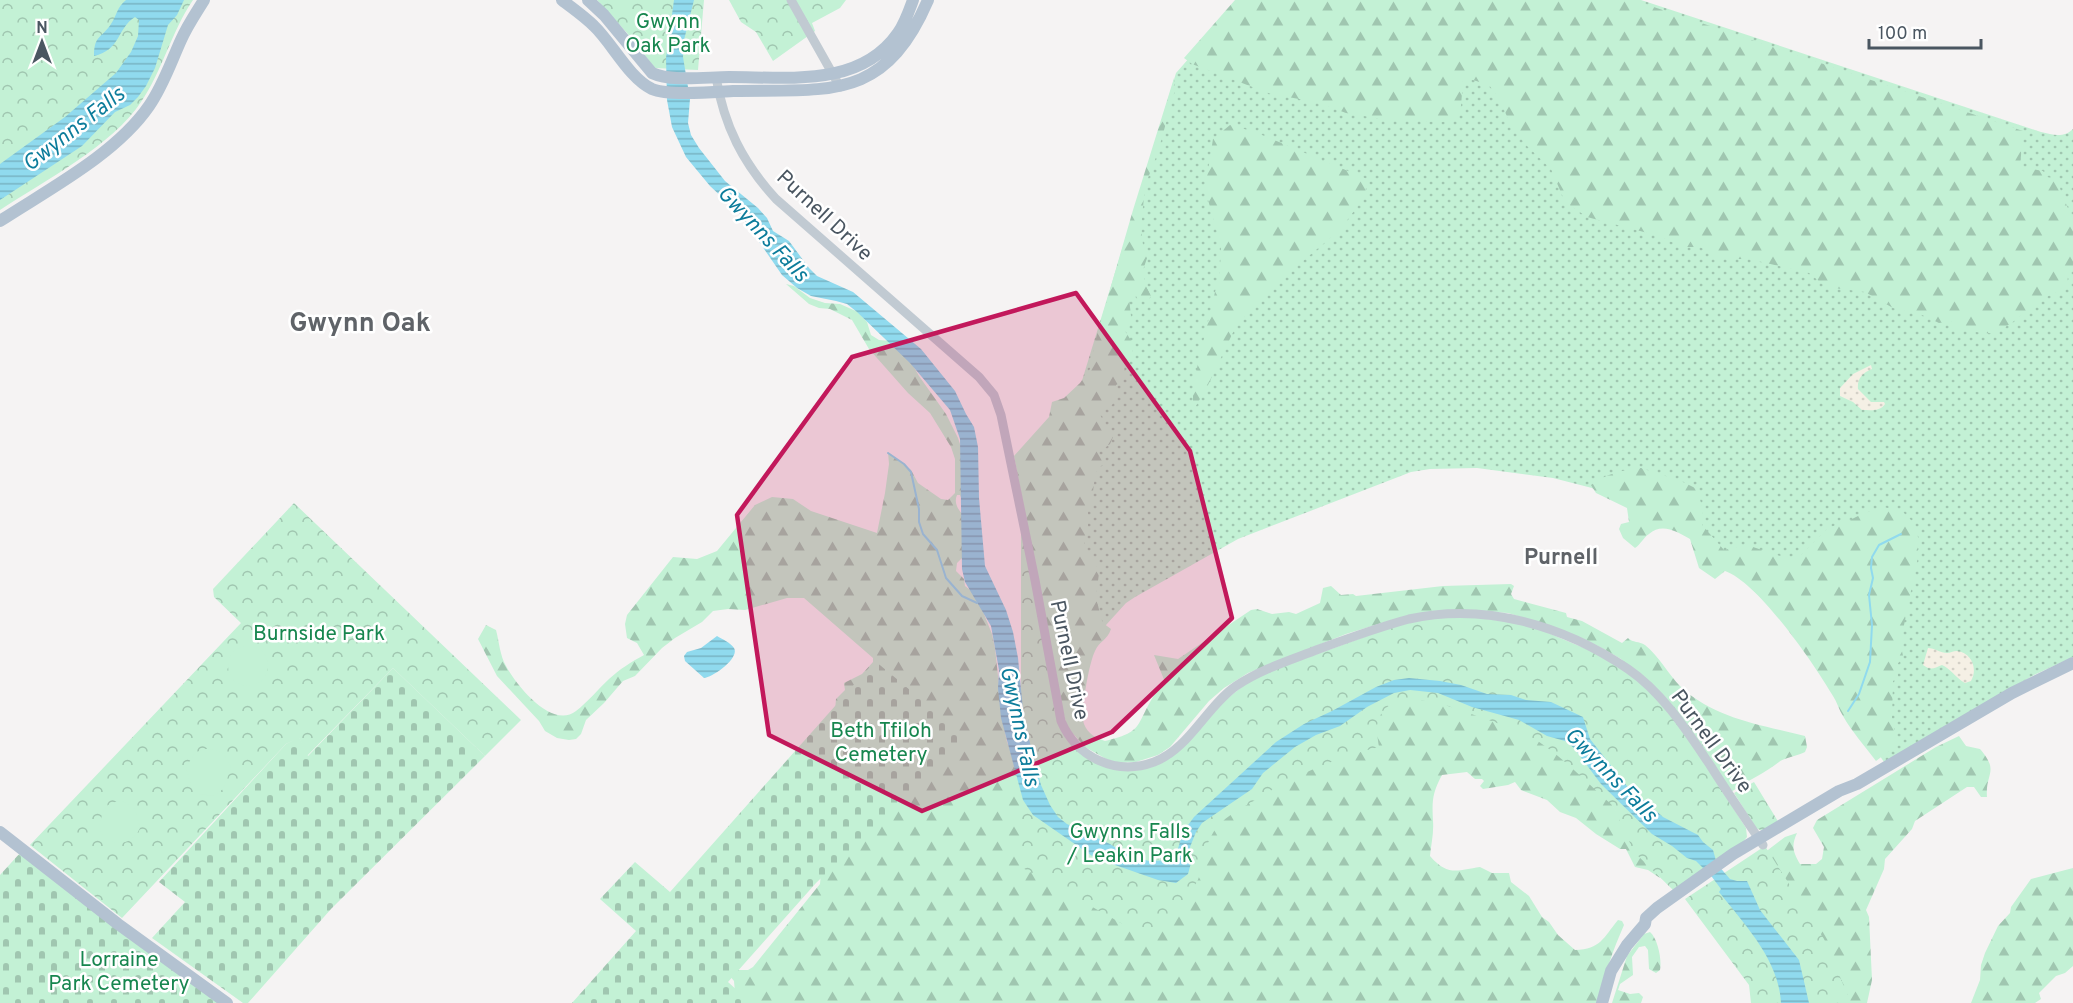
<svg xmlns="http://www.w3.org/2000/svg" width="2073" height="1003" font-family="Overpass,sans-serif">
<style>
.grass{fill:url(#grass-dots)}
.forest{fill:url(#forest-firs)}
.sand{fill:url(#sand-dots)}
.cemetery{fill:url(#cemetery-stones)}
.park{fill:url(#park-crowns)}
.pitch{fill:#c3f1d5}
.water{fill:url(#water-rules)}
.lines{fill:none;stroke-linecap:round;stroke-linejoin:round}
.stream{stroke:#90daee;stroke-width:2}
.minor{stroke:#c1cad2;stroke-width:9}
.major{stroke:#b3c2d1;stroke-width:12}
.marked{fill:#c2185b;fill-opacity:0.2;stroke:#c2185b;stroke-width:4.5;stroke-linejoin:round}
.labels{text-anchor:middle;stroke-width:5;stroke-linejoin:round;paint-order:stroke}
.park-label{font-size:21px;fill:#17864f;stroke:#fff}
.street-label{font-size:21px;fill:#4a5661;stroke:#fff}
.water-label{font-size:22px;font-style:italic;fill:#0c7c9b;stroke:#fff}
.neighbourhood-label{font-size:22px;font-weight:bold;fill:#5f6368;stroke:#fff}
.district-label{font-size:27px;font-weight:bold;fill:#5f6368;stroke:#fff}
</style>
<defs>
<pattern id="grass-dots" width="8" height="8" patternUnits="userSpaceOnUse" patternTransform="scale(1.5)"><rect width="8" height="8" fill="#c3f1d5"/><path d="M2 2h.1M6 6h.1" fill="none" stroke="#a0c6b0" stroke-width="1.8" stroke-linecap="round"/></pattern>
<pattern id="forest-firs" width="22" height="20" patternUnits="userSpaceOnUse" patternTransform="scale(1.5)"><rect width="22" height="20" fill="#c3f1d5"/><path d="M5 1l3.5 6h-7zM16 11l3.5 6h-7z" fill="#a0c6b0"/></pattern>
<pattern id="sand-dots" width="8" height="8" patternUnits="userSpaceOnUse" patternTransform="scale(1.5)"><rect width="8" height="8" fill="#f5f0e5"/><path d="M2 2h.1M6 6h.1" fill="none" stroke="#d4d0c7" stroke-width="1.8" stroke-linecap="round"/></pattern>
<pattern id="cemetery-stones" width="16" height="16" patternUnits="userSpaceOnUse" patternTransform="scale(1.5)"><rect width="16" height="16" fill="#c3f1d5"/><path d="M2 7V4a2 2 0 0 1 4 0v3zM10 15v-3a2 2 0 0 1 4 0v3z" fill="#a0c6b0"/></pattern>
<pattern id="park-crowns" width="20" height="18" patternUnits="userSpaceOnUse" patternTransform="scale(1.5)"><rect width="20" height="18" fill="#c3f1d5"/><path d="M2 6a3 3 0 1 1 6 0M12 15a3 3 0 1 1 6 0" fill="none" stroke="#a0c6b0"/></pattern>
<pattern id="water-rules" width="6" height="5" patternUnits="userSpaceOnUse" patternTransform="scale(1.5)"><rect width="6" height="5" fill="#90daee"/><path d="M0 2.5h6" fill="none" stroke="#78b4c4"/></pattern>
</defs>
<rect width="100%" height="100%" fill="#f5f3f3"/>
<path class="grass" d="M1240 0H1641L2041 132C2053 135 2064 138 2073 129V657L2034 675 1884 762 1808 649 1784 619 1706 546 1632 504 1592 488 1553 478 1477 468 1430 469 1411 472 1238 539 1135 597 1126 603 1106 625 1050 643 1081 384 1176 73Z"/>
<path class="forest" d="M1235 0H1633L2023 131 2020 167 2043 171 2047 177 2052 178 2057 175 2061 192 2073 220V266L2068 274 2067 289C2044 294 2028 311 2010 324 2006 326 2002 330 1998 332 1984 336 1969 329 1955 329L1951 321 1939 323 1922 315 1893 308 1865 292 1826 287 1809 273 1749 259H1722L1700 247H1683L1659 236 1587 217 1565 202 1551 169 1527 146 1511 126 1500 100 1489 85 1473 80H1463L1461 106 1452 120 1442 122 1382 119 1346 113 1316 102 1271 94 1192 64 1184 58Z
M1174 78 1175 90 1158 152 1148 178 1144 197 1141 227 1143 245 1148 255 1143 270 1145 283 1151 296 1147 302 1138 300 1135 294 1129 298 1131 316 1125 331 1132 342 1133 357 1124 362C1124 372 1128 379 1116 385V397L1112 405 1103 407 1099 413 1113 437 1110 444 1098 453 1102 458 1103 465 1099 467 1095 475 1092 500 1088 509V529L1084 544 1085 550 1095 561 1099 573 1096 597 1101 618 1103 623 1111 629C1107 641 1099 641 1095 651 1089 663 1080 713 1084 724 1088 734 1096 738 1105 741 1143 732 1135 727 1153 697 1156 691 1162 689 1165 682L1154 655 1178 659 1251 610 1257 609 1272 614 1289 612 1296 614 1320 603 1323 588 1331 586 1341 595 1353 594 1356 596 1443 586 1511 584 1514 586 1511 594 1514 599 1566 613 1567 617 1582 621 1622 643 1628 638C1633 643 1639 641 1645 645 1659 656 1668 674 1681 687 1715 719 1762 725 1805 736L1807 747 1805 752C1799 755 1782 759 1779 762 1765 773 1747 781 1731 792L1621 659 1598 646 1554 627 1508 613 1479 611 1385 622 1346 634 1248 673 1224 688 1209 701 1170 747 1158 755 1136 762 1120 763 1108 760 1085 747 1067 727 1062 707 1014 456 1049 417 1052 402 1064 398 1080 383 1090 369 1096 338 1133 210Z
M1230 125 1255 132 1367 179 1365 196 1340 230 1298 265 1237 324 1208 385 1193 411V385L1220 271 1221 246 1205 189 1213 139Z
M786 284 794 286 810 298 825 303 840 304 858 312 867 322 871 335 879 340 891 341 906 353 919 376 946 414 958 438 964 456 962 500 960 495H957C954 502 957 508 962 514L963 557 957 563 956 571 964 579 965 586 974 593 980 604 992 634 995 648 1003 723 1007 742 1017 766 1201 822 1410 692 1567 736 1660 878 1648 870 1635 867 1626 849H1620L1596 834 1576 818 1560 812 1547 800 1521 790 1515 782 1508 785 1483 789 1480 786 1484 781 1482 779H1475L1467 772 1442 775C1432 793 1432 802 1433 821 1434 833 1431 845 1430 856 1448 877 1458 870 1480 867L1492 873H1509L1511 882 1529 896 1542 917 1549 922 1558 935 1575 950C1601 949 1603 938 1618 920L1622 921 1624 925C1613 950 1604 975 1599 1003H743L735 993 734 981 729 975 731 970H748L753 967 820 884 836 699 845 690 844 683 862 674 873 662V658L804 598H787L745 610 728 609 713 611 702 622 675 638 662 648 635 676 623 681 604 703 586 720 581 734 576 739 569 740 557 738 545 731 539 721 497 676 478 639 486 625 496 630C499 641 500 656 506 666 516 685 552 730 576 711 588 702 598 689 609 679 620 669 631 662 644 655L637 643 627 638 625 624 627 615 673 557 697 559 717 551 755 505 772 497 793 499 811 511 877 533 885 493 889 464 888 452 911 470 918 483 941 499 948 500 955 493V459L951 447 930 413 908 393 869 349 852 320 830 309 819 308 809 304Z
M1641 468 1681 481 1697 489 1703 510 1702 525 1724 550 1747 545 1786 558 1801 555 1828 528 1850 520 1862 514 1883 507 1902 511 1914 523 1918 537V557L1904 625 1901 646 1903 656 1897 665 1898 678 1893 681 1892 718 1897 745 1876 761C1865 746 1852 732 1843 716 1839 710 1837 702 1833 696 1814 664 1759 583 1725 571L1715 579 1699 568 1690 539C1678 532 1662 522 1649 534 1643 538 1641 544 1635 548L1623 538 1619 529 1621 524 1629 522 1627 508 1596 493 1591 485C1605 474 1623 470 1641 468Z
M1959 736 1966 746 1980 749C2000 772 1985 773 1987 797H1981L1974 787H1967L1915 821 1912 829 1885 859 1884 869 1866 910 1869 917 1872 980 1867 1003H1809L1730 879 1785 837 1797 833C1791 846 1793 852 1800 864H1816L1822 859 1824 847 1813 828 1817 820 1936 747Z
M2073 868V966L2065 973 2056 976 2039 993 2041 999 2035 1003H1971L1980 980 1981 965 1985 953 1998 926 2010 913 2011 907 2031 879Z
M1650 932C1658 939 1662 960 1660 970L1656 973 1649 969 1648 950 1645 946 1639 947 1632 957 1633 975 1620 984 1618 990 1630 994 1639 993 1643 997 1641 1003H1612L1627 956 1644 934Z"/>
<path class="sand" d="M1871 365 1872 369C1862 373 1857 379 1858 389L1871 402H1884L1885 404C1880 412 1870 410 1862 410L1853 402 1840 396V388L1853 374Z
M1928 648C1934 648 1941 653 1947 653 1950 653 1953 651 1957 651 1972 653 1978 669 1971 681L1965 683C1956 678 1950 668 1942 665 1934 668 1931 671 1923 665Z"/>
<path class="cemetery" d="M875 661 968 738 816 883 728 982 751 1003H572L636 931 600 899 635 862 670 892Z
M393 668 485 756 331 909 248 1003H243L152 938 185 902 159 882 286 744 299 737 308 756Z
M21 852 221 1003H0V875Z"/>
<path class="park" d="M0 0H193C171 32 163 70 141 102 113 145 44 181 0 210Z
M597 0H704L698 70 655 68 627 33Z
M729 0H846L840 8 812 23 815 31 773 61 756 32 741 22Z
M294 503 521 720 485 756 393 668 307 756 299 738 286 744 122 918 30 845 241 623 214 597 213 589Z
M1021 523 1068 740 1121 769 1168 758 1214 709 1252 679 1273 670 1403 623 1438 618 1471 617 1527 624 1603 656 1640 681 1684 731 1746 828 1747 837 1742 843 1673 890 1634 852 1617 814 1612 805C1589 785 1567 761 1542 744 1524 731 1500 724 1479 717 1453 707 1381 679 1377 729 1377 735 1378 741 1379 747 1334 758 1291 777 1252 802 1240 809 1228 815 1218 826 1205 841 1204 859 1199 877 1195 889 1173 917 1163 925 1156 930 1145 932 1137 932L1021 867Z
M1754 782 1779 823 1766 830H1760L1756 828 1734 793Z
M1765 846 1824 939 1851 1003H1751L1749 985 1685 899Z"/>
<path class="pitch" d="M228 666a20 20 0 1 1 40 0a20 20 0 1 1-40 0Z
M204 749C219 748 227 754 231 768L223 789 214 796 199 794 191 786 186 767 195 753Z
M123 801 135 809 140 828C131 848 107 848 99 828 103 811 103 802 123 801Z"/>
<path class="water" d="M126 0H184L177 15 168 25 155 68 146 86 138 97 130 105 115 112 82 146 0 200V164L65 117 116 73 131 52 138 36 139 20 135 17C117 28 121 50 94 56 94 35 102 38 111 24 117 15 117 7 126 0Z
M674 0H694L684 40 683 57 690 99 688 123 691 135 699 148 725 181 758 208 767 218 773 231 789 241 809 268 817 276 853 292 921 349 955 391 966 414 974 427 978 447 979 498 985 566 1006 610 1013 632 1018 658 1024 720 1041 785 1050 805 1058 817 1067 824 1110 844 1129 856 1149 861 1173 860 1176 855 1183 832 1194 817 1276 742 1304 724 1332 711 1376 687 1394 680 1409 678 1440 681 1461 685 1487 694 1511 695 1526 700 1551 702 1583 717 1590 739 1627 786 1663 817 1698 835 1703 842 1713 850 1717 864 1730 879 1737 881H1747L1760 910 1799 960 1809 1003H1781C1779 960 1745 925 1719 892L1721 889 1712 877 1696 861 1687 858 1672 846 1652 834 1601 784 1574 748 1565 741 1547 736 1519 720 1472 707 1438 693 1410 690 1394 693 1367 707 1340 726 1316 735 1295 747 1263 773 1252 789 1202 823 1196 832 1190 847 1191 863 1188 874 1176 883 1158 880 1095 858 1033 815 1023 800 1001 718 998 688 999 670 991 626 965 582 962 569 960 439 950 410 910 363 857 312 847 304 836 301 811 296 797 288 782 275 740 214 710 186 686 157 672 127 667 100 666 58Z
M717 636C722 639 731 643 734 648 740 658 713 677 704 678L685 661 684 656 687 652 701 648Z"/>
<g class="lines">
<path class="stream" d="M888 453 904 464 911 472 919 509V522L923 534 937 550 946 578 962 596 977 603
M1848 711 1859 694 1870 662 1872 625 1869 595 1873 578 1871 568 1872 557 1879 545 1901 534"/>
<path class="minor" d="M791 0 840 87
M716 77C724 126 743 163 776 199L979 377 994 395 1001 415 1035 580 1061 721C1077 758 1116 776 1154 762 1189 749 1206 707 1236 686 1261 669 1291 660 1319 649 1349 638 1379 627 1409 619 1486 602 1565 626 1628 669 1663 693 1687 731 1710 765 1727 792 1745 818 1763 845"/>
<path class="major" d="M562 0C572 8 584 16 594 26 612 43 629 78 652 89 668 96 714 92 733 91 830 89 884 102 928 0
M588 0 604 15 652 73C671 82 707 77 729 77 787 77 860 88 898 33 905 23 909 11 913 0
M0 221C49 189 116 154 149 106 163 86 171 62 181 40 187 26 196 13 204 0
M0 832 118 924 227 1003
M1602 1003 1611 971 1627 945 1645 924 1646 918 1657 908 1733 854 1839 791 1857 784 2012 693 2073 663"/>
</g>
<path class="marked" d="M1076 293 1190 451 1232 618 1112 732 922 811 769 735 737 515 852 357Z"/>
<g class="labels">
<g class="park-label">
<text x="668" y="28">Gwynn<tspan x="668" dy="24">Oak Park</tspan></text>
<text x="319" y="640">Burnside Park</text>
<text x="881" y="737">Beth Tfiloh<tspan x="881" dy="24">Cemetery</tspan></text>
<text x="1130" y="838">Gwynns Falls<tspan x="1130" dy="24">/ Leakin Park</tspan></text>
<text x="119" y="966">Lorraine<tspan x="119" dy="24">Park Cemetery</tspan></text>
</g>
<g class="street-label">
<text transform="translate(825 215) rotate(43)" y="7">Purnell Drive</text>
<text transform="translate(1070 660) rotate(78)" y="7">Purnell Drive</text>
<text transform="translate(1712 741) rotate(54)" y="7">Purnell Drive</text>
</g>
<g class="water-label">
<text transform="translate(73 128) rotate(-38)" y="8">Gwynns Falls</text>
<text transform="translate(764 233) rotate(47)" y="8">Gwynns Falls</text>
<text transform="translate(1021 726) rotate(78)" y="8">Gwynns Falls</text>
<text transform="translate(1612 774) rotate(46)" y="8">Gwynns Falls</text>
</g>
<g class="neighbourhood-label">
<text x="1561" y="564">Purnell</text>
</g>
<g class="district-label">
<text x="360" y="331">Gwynn Oak</text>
</g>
</g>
<g transform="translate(42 42)" stroke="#ffffff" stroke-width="4.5" paint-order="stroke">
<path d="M0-4.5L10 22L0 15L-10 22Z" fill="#4a5661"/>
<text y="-9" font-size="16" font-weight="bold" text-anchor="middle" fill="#4a5661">N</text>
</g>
<path d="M1869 39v9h112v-9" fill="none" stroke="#4a5661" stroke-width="3"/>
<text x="1878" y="39" font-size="18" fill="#4a5661" stroke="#ffffff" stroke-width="4.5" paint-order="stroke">100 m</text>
</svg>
